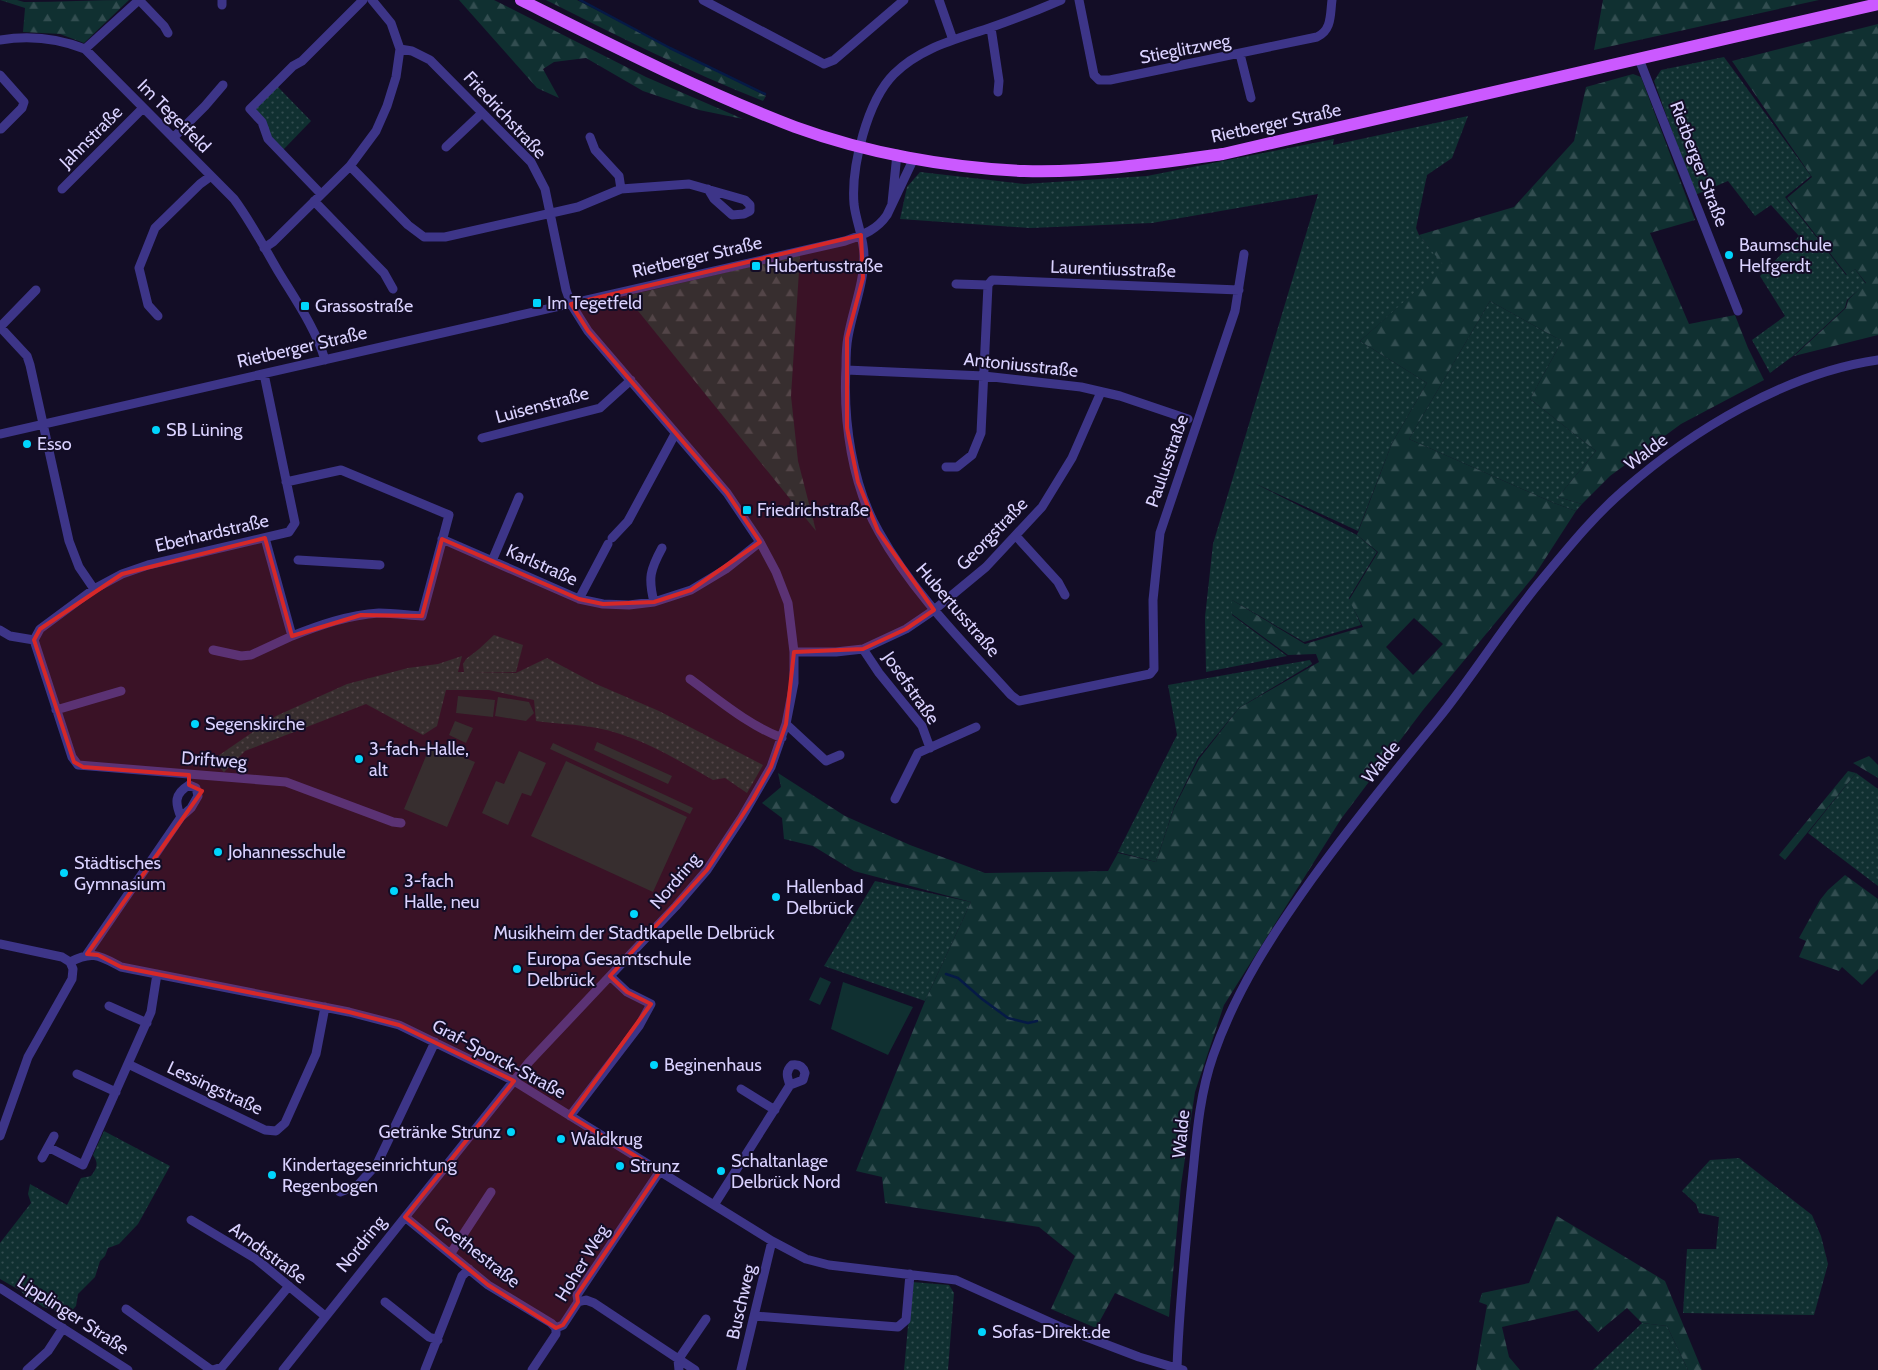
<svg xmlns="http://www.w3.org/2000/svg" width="1878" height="1370" font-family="Cabin,sans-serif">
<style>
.grass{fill:url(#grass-dots)}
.forest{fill:url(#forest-firs);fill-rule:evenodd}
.pitch{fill:#103031}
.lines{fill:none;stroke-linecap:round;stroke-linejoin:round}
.stream{stroke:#061a46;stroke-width:2.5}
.minor{stroke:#3d3588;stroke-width:9}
.primary{stroke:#cb59ff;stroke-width:12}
.marked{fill:#d62828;fill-opacity:0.2;stroke:#d62828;stroke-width:4;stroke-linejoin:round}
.poi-dot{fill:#00d5fd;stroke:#130d26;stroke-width:2}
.labels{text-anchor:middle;stroke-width:4;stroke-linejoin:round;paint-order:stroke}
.street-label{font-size:18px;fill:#dad2ff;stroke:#130d26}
.poi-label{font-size:18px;fill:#dad2ff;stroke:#130d26;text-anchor:start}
</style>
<defs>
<pattern id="grass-dots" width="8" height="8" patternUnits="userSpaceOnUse" patternTransform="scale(1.25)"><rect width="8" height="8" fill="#103031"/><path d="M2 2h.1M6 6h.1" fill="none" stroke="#324d50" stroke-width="1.8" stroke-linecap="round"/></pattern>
<pattern id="forest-firs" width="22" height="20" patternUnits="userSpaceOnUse" patternTransform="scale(1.25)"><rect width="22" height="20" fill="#103031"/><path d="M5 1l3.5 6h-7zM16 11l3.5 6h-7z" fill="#324d50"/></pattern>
</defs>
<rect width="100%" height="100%" fill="#130d26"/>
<path class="grass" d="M1724 57 1811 176 1785 197 1846 275 1855 269 1866 284 1847 300 1845 308 1793 356 1770 373 1752 340 1785 316 1760 276 1799 236 1771 205 1755 216 1728 181 1695 195 1654 81 1661 70Z
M277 86 311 121 282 151 268 137 254 108Z
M1468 116 1452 158 1427 175 1416 228 1419 235 1445 266 1360 341 1427 383 1392 443 1358 531 1254 483 1357 535 1377 552 1349 598 1361 625 1304 642 1232 600V615L1287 656 1206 672 1205 617 1213 544 1318 194 1152 223 1030 228 900 219 907 187 920 172 1024 184 1147 176 1334 139 1333 145Z
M1490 301 1562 341 1530 399 1596 451 1558 497 1582 504 1576 511 1554 503 1409 439Z
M494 635 523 645 516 672H472L516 673 547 658 596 684 659 711 763 765 747 793 725 778 713 780C676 759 639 736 597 728 577 724 556 724 536 721L534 700 489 690H446L437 726 423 735 366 704 245 751 224 772 219 767 218 756 276 716 347 684 408 668 438 664 462 656 458 672H464L463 664 466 659 479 649Z
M1310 660 1312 664 1239 708 1198 758 1174 807 1156 862 1118 852 1177 735 1168 685Z
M1856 773 1878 789V886L1808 833Z
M875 881 971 902 925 1001 824 966Z
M104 1131 170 1166 138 1224 119 1244 108 1248 105 1256 100 1261 95 1277 78 1294 76 1306 66 1317H59L54 1310 43 1307 34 1300 26 1297 21 1291 0 1279V1243L31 1203 28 1194 30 1184 67 1205 81 1178 91 1176C97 1168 99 1164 93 1155Z
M1739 1158 1812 1215 1821 1236 1828 1264 1814 1315 1683 1313 1687 1249H1716L1719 1217 1699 1213 1696 1204 1682 1191 1710 1160Z
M912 1282 949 1285 954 1293 948 1370H904Z
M1642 1323 1667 1326 1688 1370H1593Z"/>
<path class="forest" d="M0 0H17L24 2C59 2 94 0 129 0L84 43 60 34 23 32 25 8Z
M459 0H494L646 77 743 119 699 110 643 91 586 58 554 62 543 69 559 98 537 88Z
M546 0H577L766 96 763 101C689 72 618 36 546 0Z
M1603 0H1819L1594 50Z
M1878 24V335L1794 356 1846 308 1848 300 1866 283 1855 269 1847 275 1787 198 1812 177 1732 61Z
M1633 74 1641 77 1695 220 1650 233 1689 324 1735 315 1748 348 1764 380 1681 424 1610 476 1582 504 1558 497 1596 451 1530 399 1562 341 1490 301 1409 439 1554 503 1576 511 1534 576 1423 710 1341 819 1224 1005 1195 1092 1181 1185 1169 1317 1115 1293 1096 1328 1051 1309 1075 1256 1039 1227 885 1203 882 1177 856 1171 925 1001 971 902 854 871 813 846 784 839 782 818 762 803 781 787 778 773 845 816 910 845 985 873 1108 871 1118 853 1156 862 1174 808 1199 759 1239 708 1319 662 1316 654 1288 655 1232 614V600L1305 644 1363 627 1349 600 1378 552 1357 535 1392 443 1427 383 1360 341 1444 266 1419 235 1514 207 1574 141 1586 87ZM1414 618 1443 644 1413 675 1386 647Z
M800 255 791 396 798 461 816 531 626 296Z
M1869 756 1878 765V778L1853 763Z
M1848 771 1856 773 1785 860 1779 855Z
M1845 875 1878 899V969L1862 985 1842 967 1839 971 1799 957 1806 941 1799 938 1820 900 1828 890Z
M1557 1216 1665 1281 1702 1370H1688L1667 1326 1642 1323 1627 1308 1598 1332 1577 1310 1502 1327 1509 1357 1520 1370H1476L1487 1305 1479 1302 1482 1293 1529 1283Z"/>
<path class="pitch" d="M458 696 495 700 493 717 456 713Z
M498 697 529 702 534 713 526 721 495 716Z
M455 721 473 728 466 743 449 735Z
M597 742 672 776 668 784 594 750Z
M553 743 693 808 690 814 550 749Z
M431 744 475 762 447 827 404 809Z
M519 751 546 763 531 796 522 793 508 825 482 813 496 781 504 784Z
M566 761 687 817 653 892 531 836Z
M820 977 831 982 820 1005 809 1000Z
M843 982 913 1007 888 1055 831 1029Z"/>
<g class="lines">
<path class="stream" d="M580 0 670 48 765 94
M946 974 958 978 982 999 1008 1018 1028 1023 1037 1021"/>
<path class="minor" d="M139 0 164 26 168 33
M703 0 824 64 834 60 904 0
M939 0 953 40
M1061 0C1038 10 1015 19 992 27 958 39 921 47 894 74 867 101 851 167 854 204 856 222 864 238 864 256 864 284 853 309 848 337 846 347 846 357 846 367 843 421 852 485 879 532 913 593 964 643 1011 695L1019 701 1150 674 1154 669 1153 600 1160 533 1235 311 1244 254
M1079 0 1094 75 1099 80H1110L1317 37C1332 30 1330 15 1332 0
M222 5V0
M991 28 999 81 998 92
M0 40C30 35 57 38 85 49L234 199C251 222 264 247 278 271 295 299 316 329 325 360
M85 49 139 0
M1240 54 1251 98
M1639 59 1738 311
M0 75 24 102 22 108 1 129
M590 137 595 150 619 176 621 189
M173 138 205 106 223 85
M446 147 482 113
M350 166 408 225 424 237H445L578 207 621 189 689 184 745 200 750 205V211L744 214 732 215 714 199 708 189
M62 189 143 108
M321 194 268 139 262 122 250 109 293 66 302 61 363 0
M314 201 384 273 393 289
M892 203 897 154
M264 248 273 242 350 166 376 131 387 106 396 77 400 49 391 23 372 0
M956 284 988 285 992 280 1239 290
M158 316 148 305 139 268 155 228 200 184 211 176
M0 327 27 356 30 365 69 541 79 567 94 589
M0 327 36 290
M846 370 984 376 1081 387 1120 396 1188 419
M0 434 845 241C862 235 876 231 887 215L914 158
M482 438 600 408 631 380
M946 467H957L972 455 981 433 988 285
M1016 536 1058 582 1065 595
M265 538 292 636C320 625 348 615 379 613 393 613 407 615 422 616L449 515 341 470 286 482
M612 538 628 521 675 434
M442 539 579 599 603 604 629 605 654 602 691 590 726 569 760 542
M298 560 380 565
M492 561 519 497
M579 599 608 544
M654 602C648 578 650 570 662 548
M0 630 10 636 34 640 72 757 78 765 286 782 393 822 401 823
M34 640 40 629 94 589 122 574 148 565 289 532 295 523 264 374
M863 649 879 673 922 726 930 748
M213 650 241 656 251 655 292 636
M794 652H836L863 649 906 629 934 610 986 567 1042 507 1072 458 1101 392
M690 679C719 700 748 725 782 738
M56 710 121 691
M786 724 826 761 840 755
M895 799 918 753 976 727
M181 817C175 803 174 794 189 785
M0 944 62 957 70 962
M87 954 181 817 191 808 198 796 196 788 189 785
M70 962C93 950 100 956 121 967L349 1012 399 1025 514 1081 772 1241 806 1259 829 1265 956 1280 1063 1328 1139 1357 1183 1370
M109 1006 147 1023
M128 1064 265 1130 276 1131 285 1123 316 1054 325 1007
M77 1074 116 1092
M741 1089 775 1110
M570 1116 639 1026 651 1004 627 992 610 976
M0 1136 28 1057 72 979 73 969 70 962
M48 1147 83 1165 151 1012 157 974
M42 1158 54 1136
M340 1192 358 1185 377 1164 435 1042
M714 1205 790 1085 803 1080 805 1073C803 1066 799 1064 792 1065 785 1071 787 1077 790 1085
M405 1217 488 1285 551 1323 556 1328
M191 1220 256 1259 325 1316
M451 1253 491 1192
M0 1288 128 1370
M385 1302 429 1337 438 1340
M578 1302 586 1300 594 1303 695 1370
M126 1309 211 1370
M754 1316 898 1327 906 1320 910 1274
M556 1328 563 1325 578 1302 577 1295 660 1171
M1177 1368C1179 1309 1185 1250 1191 1191 1196 1146 1198 1099 1213 1056 1236 990 1272 935 1312 879 1352 824 1395 771 1438 719 1475 673 1506 622 1544 577 1569 547 1594 516 1624 490 1692 430 1787 373 1878 360
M27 1370 48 1351 63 1328
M213 1370 222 1367 289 1286
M283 1370 529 1062 676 906 707 870 742 817 771 767 786 724 794 683V652L788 603 776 572 760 542 727 493 588 331 571 304 566 290 545 189 531 162 430 60 412 51 400 49
M425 1370 462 1276 469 1269
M532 1370 556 1334V1328
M679 1370 678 1360 706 1319
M741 1370 772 1241"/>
<path class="primary" d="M521 0C611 45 701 91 795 127 866 153 949 168 1024 171 1091 173 1158 163 1223 154L1878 4"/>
</g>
<path class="marked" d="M861 235 863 278 847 338V428L858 482 878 531 934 610 906 629 863 649 794 652 786 724 771 767 753 799 707 870 610 976 627 992 651 1004 570 1116 660 1171 577 1295 578 1302 563 1325 556 1328 488 1285 405 1217 514 1081 399 1025 349 1012 121 967 98 955 87 954 202 791 189 785V775L83 767 74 762 34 640 40 629 122 574 265 538 292 636 361 615 422 616 442 539 579 599 603 604 654 602 691 590 760 542 727 493 588 331 571 304Z"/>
<g class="poi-dot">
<circle cx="1729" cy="255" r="5"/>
<rect x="751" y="261" width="10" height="10" rx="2.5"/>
<rect x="532" y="298" width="10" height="10" rx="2.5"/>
<rect x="300" y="301" width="10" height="10" rx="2.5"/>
<circle cx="156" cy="430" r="5"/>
<circle cx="27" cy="444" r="5"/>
<rect x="742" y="505" width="10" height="10" rx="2.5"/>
<circle cx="195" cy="724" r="5"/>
<circle cx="359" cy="759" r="5"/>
<circle cx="218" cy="852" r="5"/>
<circle cx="64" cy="873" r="5"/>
<circle cx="394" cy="891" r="5"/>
<circle cx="776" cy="897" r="5"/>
<circle cx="634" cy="914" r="5"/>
<circle cx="517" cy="969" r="5"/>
<circle cx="654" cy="1065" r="5"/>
<circle cx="511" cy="1132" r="5"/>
<circle cx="561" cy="1139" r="5"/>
<circle cx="620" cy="1166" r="5"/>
<circle cx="721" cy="1171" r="5"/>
<circle cx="272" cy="1175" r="5"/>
<circle cx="982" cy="1332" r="5"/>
</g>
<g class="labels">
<g class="street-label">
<text transform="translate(1185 49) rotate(-11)" y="6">Stieglitzweg</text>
<text transform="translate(505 115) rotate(47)" y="6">Friedrichstraße</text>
<text transform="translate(174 116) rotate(45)" y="6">Im Tegetfeld</text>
<text transform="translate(1276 123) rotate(-12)" y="6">Rietberger Straße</text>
<text transform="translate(91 137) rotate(-45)" y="6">Jahnstraße</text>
<text transform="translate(1699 164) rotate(69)" y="6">Rietberger Straße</text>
<text transform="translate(697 257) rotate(-13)" y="6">Rietberger Straße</text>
<text transform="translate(1113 269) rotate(2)" y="6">Laurentiusstraße</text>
<text transform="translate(302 347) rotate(-13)" y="6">Rietberger Straße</text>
<text transform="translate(1021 365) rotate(6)" y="6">Antoniusstraße</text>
<text transform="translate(542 405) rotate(-15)" y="6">Luisenstraße</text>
<text transform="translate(1646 452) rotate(-37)" y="6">Walde</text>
<text transform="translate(1167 461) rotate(-71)" y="6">Paulusstraße</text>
<text transform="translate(212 533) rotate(-13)" y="6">Eberhardstraße</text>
<text transform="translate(992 534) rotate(-46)" y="6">Georgstraße</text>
<text transform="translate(542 565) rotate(24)" y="6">Karlstraße</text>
<text transform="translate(958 610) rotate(49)" y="6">Hubertusstraße</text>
<text transform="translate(911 688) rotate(55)" y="6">Josefstraße</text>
<text transform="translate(214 760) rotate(4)" y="6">Driftweg</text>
<text transform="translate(1381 762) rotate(-51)" y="6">Walde</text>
<text transform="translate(675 881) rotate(-50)" y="6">Nordring</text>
<text transform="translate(499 1059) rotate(28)" y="6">Graf-Sporck-Straße</text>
<text transform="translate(215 1088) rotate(25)" y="6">Lessingstraße</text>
<text transform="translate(1181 1134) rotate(-84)" y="6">Walde</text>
<text transform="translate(361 1244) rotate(-51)" y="6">Nordring</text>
<text transform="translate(477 1252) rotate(38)" y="6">Goethestraße</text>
<text transform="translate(268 1253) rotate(36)" y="6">Arndtstraße</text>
<text transform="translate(582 1263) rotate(-59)" y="6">Hoher Weg</text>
<text transform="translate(741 1302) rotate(-77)" y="6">Buschweg</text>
<text transform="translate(73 1315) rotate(33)" y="6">Lipplinger Straße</text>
</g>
<g class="poi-label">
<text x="1739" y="251">Baumschule<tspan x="1739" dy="21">Helfgerdt</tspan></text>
<text x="766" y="272">Hubertusstraße</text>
<text x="547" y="309">Im Tegetfeld</text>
<text x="315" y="312">Grassostraße</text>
<text x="166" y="436">SB Lüning</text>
<text x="37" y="450">Esso</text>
<text x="757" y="516">Friedrichstraße</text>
<text x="205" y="730">Segenskirche</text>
<text x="369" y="755">3-fach-Halle,<tspan x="369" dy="21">alt</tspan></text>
<text x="228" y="858">Johannesschule</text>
<text x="74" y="869">Städtisches<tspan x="74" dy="21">Gymnasium</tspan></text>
<text x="404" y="887">3-fach<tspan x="404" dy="21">Halle, neu</tspan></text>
<text x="786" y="893">Hallenbad<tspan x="786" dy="21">Delbrück</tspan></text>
<text x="634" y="939" text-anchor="middle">Musikheim der Stadtkapelle Delbrück</text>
<text x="527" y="965">Europa Gesamtschule<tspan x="527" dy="21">Delbrück</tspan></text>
<text x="664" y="1071">Beginenhaus</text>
<text x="501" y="1138" text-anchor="end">Getränke Strunz</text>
<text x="571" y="1145">Waldkrug</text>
<text x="731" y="1167">Schaltanlage<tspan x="731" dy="21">Delbrück Nord</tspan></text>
<text x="282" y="1171">Kindertageseinrichtung<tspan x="282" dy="21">Regenbogen</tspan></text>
<text x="630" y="1172">Strunz</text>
<text x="992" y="1338">Sofas-Direkt.de</text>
</g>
</g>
</svg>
